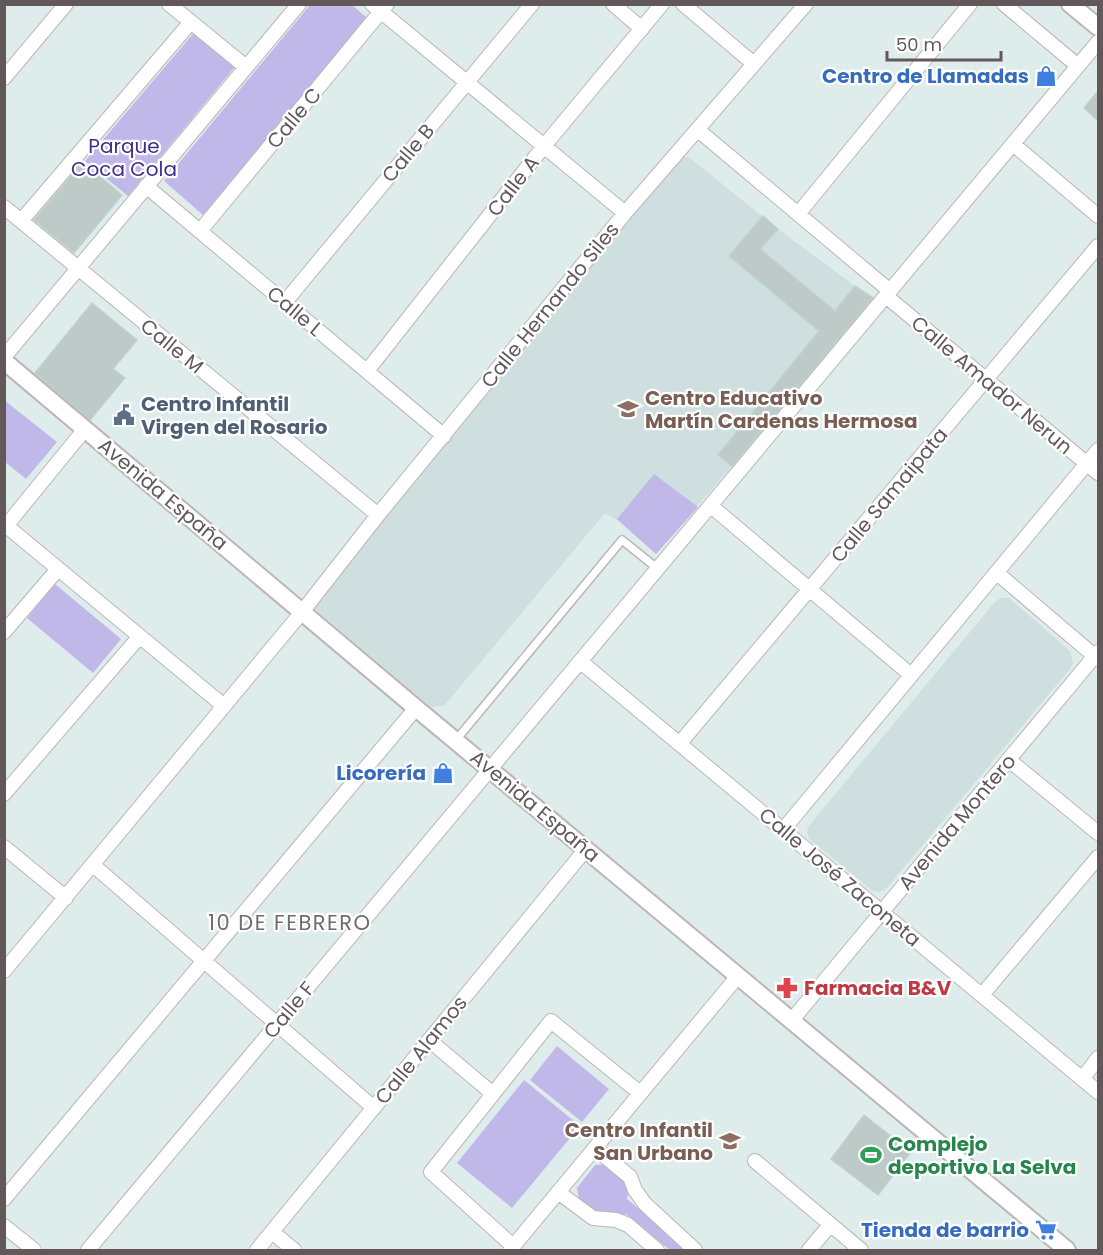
<svg xmlns="http://www.w3.org/2000/svg" width="1103" height="1255" font-family="Poppins,sans-serif">
<style>
.education{fill:#cfdfdf}
.green{fill:#c0b8e8}
.building{fill:#becac8;stroke:#bdd2cf;stroke-width:1.5}
.lines{fill:none;stroke-linecap:round;stroke-linejoin:round}
.service-casing{stroke:#bdb5b6;stroke-width:10}
.minor-casing{stroke:#bdb5b6;stroke-width:16}
.tertiary-casing{stroke:#bdb5b6;stroke-width:20}
.service{stroke:#fff;stroke-width:7}
.minor{stroke:#fff;stroke-width:14}
.tertiary{stroke:#fff;stroke-width:16}
.labels{text-anchor:middle;stroke-width:4.5;stroke-linejoin:round;paint-order:stroke}
.shop-label{font-size:20px;font-weight:bold;fill:#366cbe;stroke:#fff;text-anchor:end}
.street-label{font-size:20px;fill:#62585a;stroke:#fff}
.park-label{font-size:20px;fill:#412d8b;stroke:#fff}
.education-label{font-size:20px;font-weight:bold;fill:#785e54;stroke:#fff;text-anchor:start}
.service-label{font-size:20px;font-weight:bold;fill:#4e5e75;stroke:#fff;text-anchor:start}
.health-label{font-size:20px;font-weight:bold;fill:#be3a42;stroke:#fff;text-anchor:start}
.leisure-label{font-size:20px;font-weight:bold;fill:#27864d;stroke:#fff;text-anchor:start}
.neighbourhood-label{font-size:21px;letter-spacing:1.5px;fill:#74696c;stroke:#fff}
</style>
<rect width="100%" height="100%" fill="#deedec"/>
<path class="education" d="M680 157H689L778 229 855 286 876 299 656 554 617 520 605 513 444 706 431 707 315 609 314 603Z
M1000 598H1009L1070 651 1073 663 1070 669 886 889 879 892 873 891 809 839 807 833 808 827 993 604Z"/>
<path class="green" d="M310 5H352L367 18 203 215 164 181Z
M197 33 239 62 128 196 85 161 192 35Z
M4 400 57 442 26 479 5 462Z
M654 474 698 507 656 554 617 519Z
M55 584 121 639 93 673 27 618Z
M557 1046 609 1089 582 1122 530 1080Z
M524 1080 580 1126 512 1208 457 1163Z
M608 1164 631 1182 627 1199 688 1250H670L626 1214C602 1219 597 1211 579 1198L577 1188 595 1165Z"/>
<path class="building" d="M1098 91V121L1084 108Z
M83 162 122 195 74 253 34 220Z
M763 216 778 229 760 249 835 311 855 286 873 298 732 466 718 455 819 331 729 256Z
M92 303 137 340 113 369 125 378 90 420 35 373Z
M864 1115 911 1152 878 1195 831 1159Z"/>
<g class="lines">
<defs>
<path id="service" d="M456 740 622 540 658 569"/>
<path id="minor" d="M169 4 246 67
M372 4 625 213
M613 4 642 29
M683 4 754 64
M1004 4 1078 66
M4 78 66 4
M698 130 890 291
M1013 144 1098 216
M146 186 444 436
M4 207 378 515
M798 214 970 4
M21 221 190 23
M200 231 387 4
M886 296 1098 473
M285 302 532 4
M4 357 299 4
M367 371 544 146 662 4
M711 506 911 675
M4 524 224 706
M6 526 85 429
M997 573 1098 659
M4 632 58 569
M581 662 1098 1092
M680 743 1098 246
M1009 760 1098 833
M4 794 140 636
M783 830 1098 450
M4 847 66 898
M93 865 374 1108
M4 971 302 612 378 515 625 213 806 4
M982 995 1098 857
M792 1020 1098 652
M429 1040 493 1094
M1082 1079 1098 1058
M595 1148 630 1177 635 1190 645 1204 695 1250
M755 1161 861 1250
M558 1192 593 1218 616 1220 628 1225 657 1250
M4 1199 416 708
M4 1226 34 1250
M272 1232 294 1250
M513 1246 431 1172 551 1021 640 1093
M88 1250 1098 42
M257 1250 586 849
M510 1250 738 976
M809 1250 830 1225"/>
<path id="tertiary" d="M1070 4 1098 27
M4 361 416 708 1067 1250"/>
</defs>
<use href="#service" class="service-casing"/>
<use href="#minor" class="minor-casing"/>
<use href="#tertiary" class="tertiary-casing"/>
<use href="#service" class="service"/>
<use href="#minor" class="minor"/>
<use href="#tertiary" class="tertiary"/>
</g>
<defs>
<symbol id="shop-bare" viewBox="-9 -9 18 18"><path d="M-5-2.5h2.3a2.7 3.5 0 0 1 5.4 0H5L5.5 6h-11ZM-1.5-2.5h3a1.5 2.3 0 0 0-3 0Z" fill="#3f7fe0" stroke="#fff" stroke-width="2.5" paint-order="stroke"/></symbol>
<symbol id="school-bare" viewBox="-9 -9 18 18"><path d="M0-5L7-2L0 1L-7-2ZM-4 1L0 2.5L4 1V4Q0 6-4 4Z" fill="#8d6e63" stroke="#fff" stroke-width="2.5" paint-order="stroke"/></symbol>
<symbol id="civic-bare" viewBox="-9 -9 18 18"><path d="M-.6-6.5H3V-4.5H.6V-3L4-1V1h2V6H-6V1h2V-1L-.6-3ZM-1.2 2.5V6h2.4V2.5Z" fill="#5c6f8a" stroke="#fff" stroke-width="2.5" paint-order="stroke"/></symbol>
<symbol id="pharmacy-bare" viewBox="-9 -9 18 18"><path d="M-2-6h4v4h4v4h-4v4h-4v-4h-4v-4h4Z" fill="#e0444e" stroke="#fff" stroke-width="2.5" paint-order="stroke"/></symbol>
<symbol id="stadium-bare" viewBox="-9 -9 18 18"><path d="M0-5a6.5 5 0 1 0 0 10a6.5 5 0 1 0 0-10ZM-3.5-1.8h7v3.6h-7Z" fill="#2e9e5b" stroke="#fff" stroke-width="2.5" paint-order="stroke"/></symbol>
<symbol id="supermarket-bare" viewBox="-9 -9 18 18"><path d="M-6-5.5h2.5l.6 2H6L4.5 2H-2.5L-4.4-4H-6ZM-1.5 3.2a1.3 1.3 0 1 0 .1 0ZM3 3.2a1.3 1.3 0 1 0 .1 0Z" fill="#3f7fe0" stroke="#fff" stroke-width="2.5" paint-order="stroke"/></symbol>
</defs>
<g fill-rule="evenodd">
<use href="#shop-bare" x="1031" y="61" width="30" height="30"/>
<use href="#school-bare" x="613" y="394" width="30" height="30"/>
<use href="#civic-bare" x="109" y="400" width="30" height="30"/>
<use href="#shop-bare" x="428" y="758" width="30" height="30"/>
<use href="#pharmacy-bare" x="772" y="973" width="30" height="30"/>
<use href="#school-bare" x="715" y="1126" width="30" height="30"/>
<use href="#stadium-bare" x="856" y="1140" width="30" height="30"/>
<use href="#supermarket-bare" x="1031" y="1215" width="30" height="30"/>
</g>
<g class="labels">
<g class="shop-label">
<text x="1029" y="83">Centro de Llamadas</text>
<text x="426" y="780">Licorería</text>
<text x="1029" y="1237">Tienda de barrio</text>
</g>
<g class="street-label">
<text transform="translate(294 118) rotate(-50)" y="7">Calle C</text>
<text transform="translate(408 153) rotate(-50)" y="7">Calle B</text>
<text transform="translate(513 186) rotate(-52)" y="7">Calle A</text>
<text transform="translate(550 305) rotate(-51)" y="7">Calle Hernando Siles</text>
<text transform="translate(295 311) rotate(40)" y="7">Calle L</text>
<text transform="translate(172 346) rotate(39)" y="7">Calle M</text>
<text transform="translate(992 385) rotate(40)" y="7">Calle Amador Nerun</text>
<text transform="translate(163 494) rotate(40)" y="7">Avenida España</text>
<text transform="translate(889 495) rotate(-50)" y="7">Calle Samaipata</text>
<text transform="translate(535 806) rotate(40)" y="7">Avenida España</text>
<text transform="translate(957 822) rotate(-50)" y="7">Avenida Montero</text>
<text transform="translate(840 877) rotate(40)" y="7">Calle José Zaconeta</text>
<text transform="translate(289 1010) rotate(-50)" y="7">Calle F</text>
<text transform="translate(421 1050) rotate(-51)" y="7">Calle Alamos</text>
</g>
<g class="park-label">
<text x="124" y="153">Parque<tspan x="124" dy="23">Coca Cola</tspan></text>
</g>
<g class="education-label">
<text x="645" y="405">Centro Educativo<tspan x="645" dy="23">Martín Cardenas Hermosa</tspan></text>
<text x="713" y="1137" text-anchor="end">Centro Infantil<tspan x="713" dy="23">San Urbano</tspan></text>
</g>
<g class="service-label">
<text x="141" y="411">Centro Infantil<tspan x="141" dy="23">Virgen del Rosario</tspan></text>
</g>
<g class="health-label">
<text x="804" y="995">Farmacia B&amp;V</text>
</g>
<g class="leisure-label">
<text x="888" y="1151">Complejo<tspan x="888" dy="23">deportivo La Selva</tspan></text>
</g>
<g class="neighbourhood-label">
<text x="290" y="930">10 DE FEBRERO</text>
</g>
</g>
<rect width="1103" height="1255" fill="none" stroke="#62585a" stroke-width="12"/>
<path d="M887 51v9h114v-9" fill="none" stroke="#62585a" stroke-width="3"/>
<text x="896" y="51" font-size="18" fill="#62585a" stroke="#ffffff" stroke-width="4.5" paint-order="stroke">50 m</text>
</svg>
